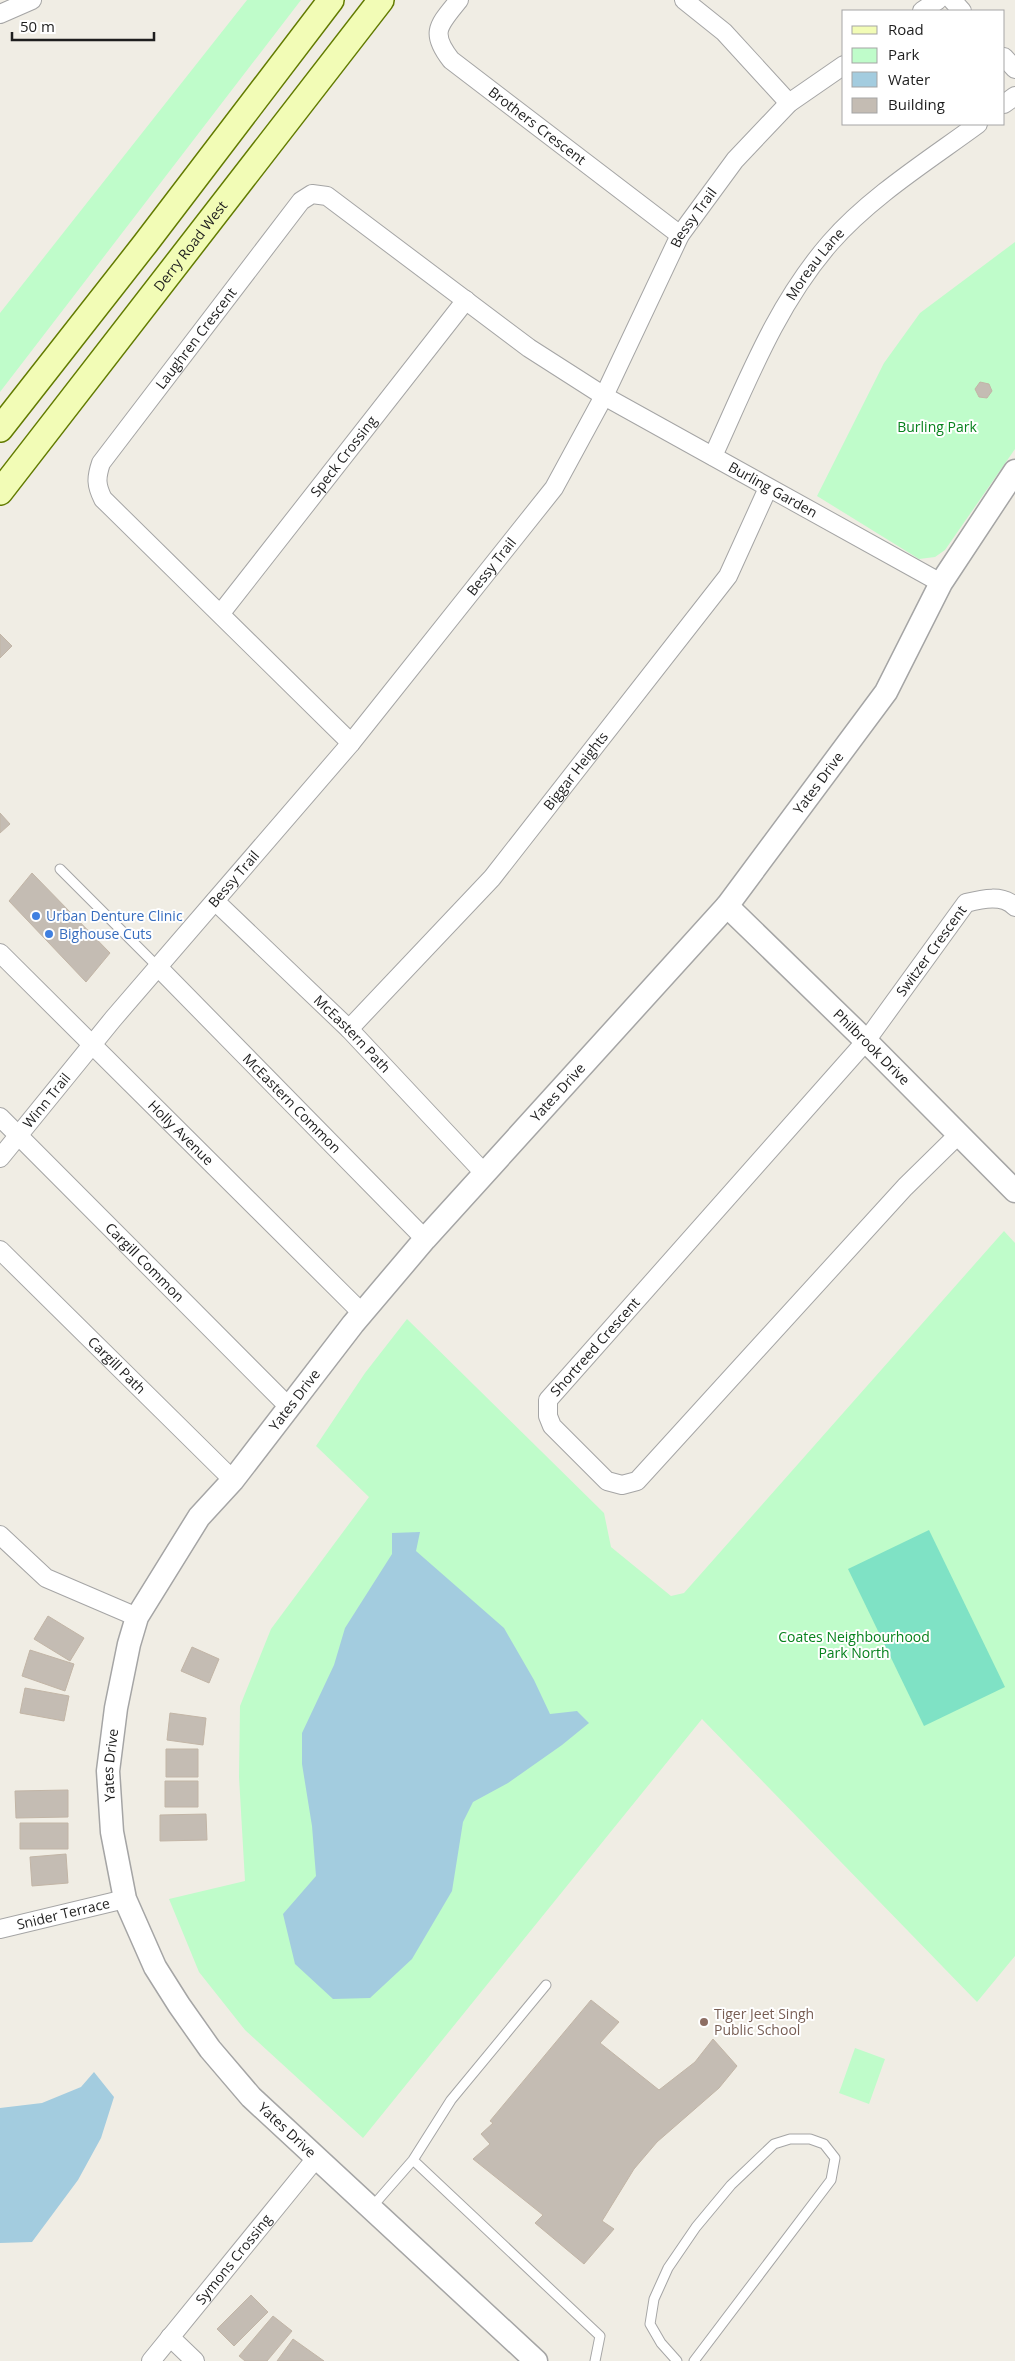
<svg xmlns="http://www.w3.org/2000/svg" width="1015" height="2361" font-family="'Open Sans',sans-serif">
<style>
.park{fill:#bffcca}
.pitch{fill:#7fe2c5}
.water{fill:#a3ccdf}
.building{fill:#c4bcb3;stroke:#c2b5a6}
.lines{fill:none;stroke-linecap:round;stroke-linejoin:round}
.service-casing{stroke:#a5a5a5;stroke-width:11}
.minor-casing{stroke:#a5a5a5;stroke-width:20}
.tertiary-casing{stroke:#a5a5a5;stroke-width:25}
.secondary-casing{stroke:#627b00;stroke-width:28}
.service{stroke:#fff;stroke-width:9}
.minor{stroke:#fff;stroke-width:18}
.tertiary{stroke:#fff;stroke-width:22}
.secondary{stroke:#f2fcb6;stroke-width:25}
.shop-dot{fill:#3f7fe0;stroke:#fff;stroke-width:2}
.education-dot{fill:#8d6e63;stroke:#fff;stroke-width:2}
.labels{text-anchor:middle;stroke-width:4;stroke-linejoin:round;paint-order:stroke}
.street-label{font-size:14px;fill:#1e1e1e;stroke:#fff}
.park-label{font-size:14px;fill:#07821d;stroke:#fff}
.shop-label{font-size:14px;fill:#366cbe;stroke:#fff;text-anchor:start}
.education-label{font-size:14px;fill:#785e54;stroke:#fff;text-anchor:start}
</style>
<rect width="100%" height="100%" fill="#f0ede4"/>
<path class="park" d="M247 0H301L0 392V313Z
M1015 242V449L945 550 935 557 919 559 817 496 884 363 920 313Z
M1004 1231 1015 1243V1956L977 2002 702 1719 363 2138 245 2030 199 1972 169 1899 245 1881 239 1777 240 1706 271 1629 369 1497 316 1446 365 1373 407 1319 604 1513 611 1547 671 1596 684 1593Z
M855 2048 885 2059 869 2104 839 2093Z"/>
<path class="pitch" d="M929 1530 1005 1687 924 1726 848 1569Z"/>
<path class="water" d="M420 1532 416 1551 504 1628 534 1680 550 1714 577 1711 589 1723 562 1745 508 1783 473 1802 463 1822 452 1891 412 1959 370 1998 333 1999 295 1964 283 1914 316 1876 312 1826 302 1764V1733L334 1665 345 1628 392 1554V1533Z
M94 2072 114 2097 101 2138 78 2180 32 2242 0 2243V2108L42 2103 81 2087Z"/>
<path class="building" d="M980 382 989 384 992 391 987 398 979 397 975 389Z
M0 634 12 646 0 658Z
M0 813 10 824 0 833Z
M32 873 110 953 86 982 9 901Z
M48 1616 84 1638 70 1661 34 1639Z
M192 1647 219 1659 209 1683 181 1671Z
M30 1650 74 1664 65 1691 22 1676Z
M25 1688 69 1696 64 1721 20 1713Z
M170 1713 206 1718 203 1745 167 1740Z
M166 1749H198V1777H166Z
M165 1781H198V1807H165Z
M68 1790V1817L16 1818 15 1791Z
M206 1814 207 1840 160 1841V1815Z
M20 1823H68V1849H20Z
M66 1854 68 1883 32 1886 30 1857Z
M591 2000 619 2022 600 2043 659 2090 695 2062 713 2039 737 2066 719 2088 657 2142 634 2169 602 2221 614 2229 584 2264 535 2223 543 2215 473 2159 490 2144 481 2134 493 2123 490 2121Z
M251 2295 268 2312 234 2346 217 2329Z
M273 2316 292 2331 267 2361H245L239 2356Z
M293 2339 324 2361H277Z"/>
<g class="lines">
<defs>
<path id="service" d="M60 869 158 967
M413 2160 600 2336 595 2361
M371 2208 413 2160 451 2100 546 1985
M677 2361 661 2343 650 2324 654 2299 668 2268 696 2227 731 2185 774 2144 790 2139H810L824 2144 835 2158 831 2180 694 2361"/>
<g id="minor">
<path id="s1" d="M459 0C439 25 429 32 451 60L680 235"/>
<path d="M684 0 724 32 789 103"/>
<path d="M952 0 962 11"/>
<path d="M922 11 938 0"/>
<path d="M0 14 32 0"/>
<path d="M1004 57 1015 69"/>
<path d="M1004 104 1015 96"/>
<path id="s2" d="M713 456C747 382 776 305 830 243 870 197 929 160 978 124"/>
<path id="s3" d="M221 613 466 300"/>
<path id="s4" d="M351 743 103 499C96 485 96 478 101 463L301 201 312 194 327 196 529 348 604 396 941 583"/>
<path id="s5" d="M215 901 349 1029 485 1174"/>
<path id="s6" d="M0 953 362 1313"/>
<path id="s7" d="M158 967 425 1239"/>
<path id="s8" d="M349 1029 492 878 728 576 768 488"/>
<path id="s9" d="M0 1117 289 1407"/>
<path id="s10" d="M959 1134 905 1187 637 1481 622 1485 607 1481 552 1426 548 1416V1400L866 1041 966 903C982 899 1003 894 1015 907"/>
<path id="s11" d="M0 1158 113 1019 351 743 554 488 604 396 680 235 735 160 789 103 844 65"/>
<path id="s12" d="M0 1250 233 1480"/>
<path d="M0 1535 46 1578 137 1617"/>
<path id="s13" d="M0 1929 125 1899"/>
<path d="M170 2337 195 2361"/>
<path id="s14" d="M151 2361 317 2157"/>
</g>
<g id="tertiary">
<path id="s15" d="M727 906 866 1041 1015 1191"/>
<path id="s16" d="M536 2361 251 2097 210 2049 179 2005 155 1967 125 1899 112 1832 108 1771 116 1708 129 1644 137 1617 199 1517 233 1480 353 1324 425 1239 727 906 886 692 941 583 1015 471"/>
</g>
<g id="secondary">
<path d="M0 429 145 244 331 0"/>
<path id="s17" d="M0 492 381 0"/>
</g>
</defs>
<use href="#service" class="service-casing"/>
<use href="#minor" class="minor-casing"/>
<use href="#tertiary" class="tertiary-casing"/>
<use href="#secondary" class="secondary-casing"/>
<use href="#service" class="service"/>
<use href="#minor" class="minor"/>
<use href="#tertiary" class="tertiary"/>
<use href="#secondary" class="secondary"/>
</g>
<g class="shop-dot">
<circle cx="36" cy="916" r="5"/>
<circle cx="49" cy="934" r="5"/>
</g>
<circle class="education-dot" cx="704" cy="2022" r="5"/>
<g class="labels">
<g class="street-label">
<text dy="5" stroke="none"><textPath href="#s1" startOffset="178">Brothers Crescent</textPath></text>
<text dy="5" stroke="none"><textPath href="#s11" startOffset="1174">Bessy Trail</textPath></text>
<text dy="5" stroke="none"><textPath href="#s17" startOffset="311">Derry Road West</textPath></text>
<text dy="5" stroke="none"><textPath href="#s2" startOffset="218">Moreau Lane</textPath></text>
<text dy="5" stroke="none"><textPath href="#s4" startOffset="542">Laughren Crescent</textPath></text>
<text dy="5" stroke="none"><textPath href="#s3" startOffset="199">Speck Crossing</textPath></text>
<text dy="5" stroke="none"><textPath href="#s4" startOffset="1278">Burling Garden</textPath></text>
<text dy="5" stroke="none"><textPath href="#s11" startOffset="769">Bessy Trail</textPath></text>
<text dy="5" stroke="none"><textPath href="#s8" startOffset="344">Biggar Heights</textPath></text>
<text dy="5" stroke="none"><textPath href="#s16" startOffset="1990">Yates Drive</textPath></text>
<text dy="5" stroke="none"><textPath href="#s11" startOffset="364">Bessy Trail</textPath></text>
<text dy="5" stroke="none"><textPath href="#s10" startOffset="1200">Switzer Crescent</textPath></text>
<text dy="5" stroke="none"><textPath href="#s5" startOffset="191">McEastern Path</textPath></text>
<text dy="5" stroke="none"><textPath href="#s15" startOffset="202">Philbrook Drive</textPath></text>
<text dy="5" stroke="none"><textPath href="#s16" startOffset="1585">Yates Drive</textPath></text>
<text dy="5" stroke="none"><textPath href="#s11" startOffset="74">Winn Trail</textPath></text>
<text dy="5" stroke="none"><textPath href="#s7" startOffset="191">McEastern Common</textPath></text>
<text dy="5" stroke="none"><textPath href="#s6" startOffset="255">Holly Avenue</textPath></text>
<text dy="5" stroke="none"><textPath href="#s9" startOffset="205">Cargill Common</textPath></text>
<text dy="5" stroke="none"><textPath href="#s10" startOffset="680">Shortreed Crescent</textPath></text>
<text dy="5" stroke="none"><textPath href="#s12" startOffset="164">Cargill Path</textPath></text>
<text dy="5" stroke="none"><textPath href="#s16" startOffset="1180">Yates Drive</textPath></text>
<text dy="5" stroke="none"><textPath href="#s16" startOffset="760">Yates Drive</textPath></text>
<text dy="5" stroke="none"><textPath href="#s13" startOffset="65">Snider Terrace</textPath></text>
<text transform="translate(287 2130) rotate(43)" y="5">Yates Drive</text>
<text dy="5" stroke="none"><textPath href="#s14" startOffset="131">Symons Crossing</textPath></text>
</g>
<g class="park-label">
<text x="937" y="432">Burling Park</text>
<text x="854" y="1642">Coates Neighbourhood<tspan x="854" dy="16">Park North</tspan></text>
</g>
<g class="shop-label">
<text x="46" y="921">Urban Denture Clinic</text>
<text x="59" y="939">Bighouse Cuts</text>
</g>
<g class="education-label">
<text x="714" y="2019">Tiger Jeet Singh<tspan x="714" dy="16">Public School</tspan></text>
</g>
</g>
<rect x="842" y="10" width="162" height="115" fill="#ffffff" stroke="#a5a5a5"/>
<rect x="852" y="26" width="25" height="8" fill="#f2fcb6" stroke="#a5a5a5"/>
<text x="888" y="35" font-size="15" fill="#1e1e1e">Road</text>
<rect x="852" y="48" width="25" height="15" fill="#bffcca" stroke="#a5a5a5"/>
<text x="888" y="60" font-size="15" fill="#1e1e1e">Park</text>
<rect x="852" y="72" width="25" height="15" fill="#a3ccdf" stroke="#a5a5a5"/>
<text x="888" y="85" font-size="15" fill="#1e1e1e">Water</text>
<rect x="852" y="98" width="25" height="15" fill="#c4bcb3" stroke="#a5a5a5"/>
<text x="888" y="110" font-size="15" fill="#1e1e1e">Building</text>
<path d="M12 32v8h142v-8" fill="none" stroke="#1e1e1e" stroke-width="2.5"/>
<text x="20" y="32" font-size="15" fill="#1e1e1e" stroke="#ffffff" stroke-width="4" paint-order="stroke">50 m</text>
</svg>
